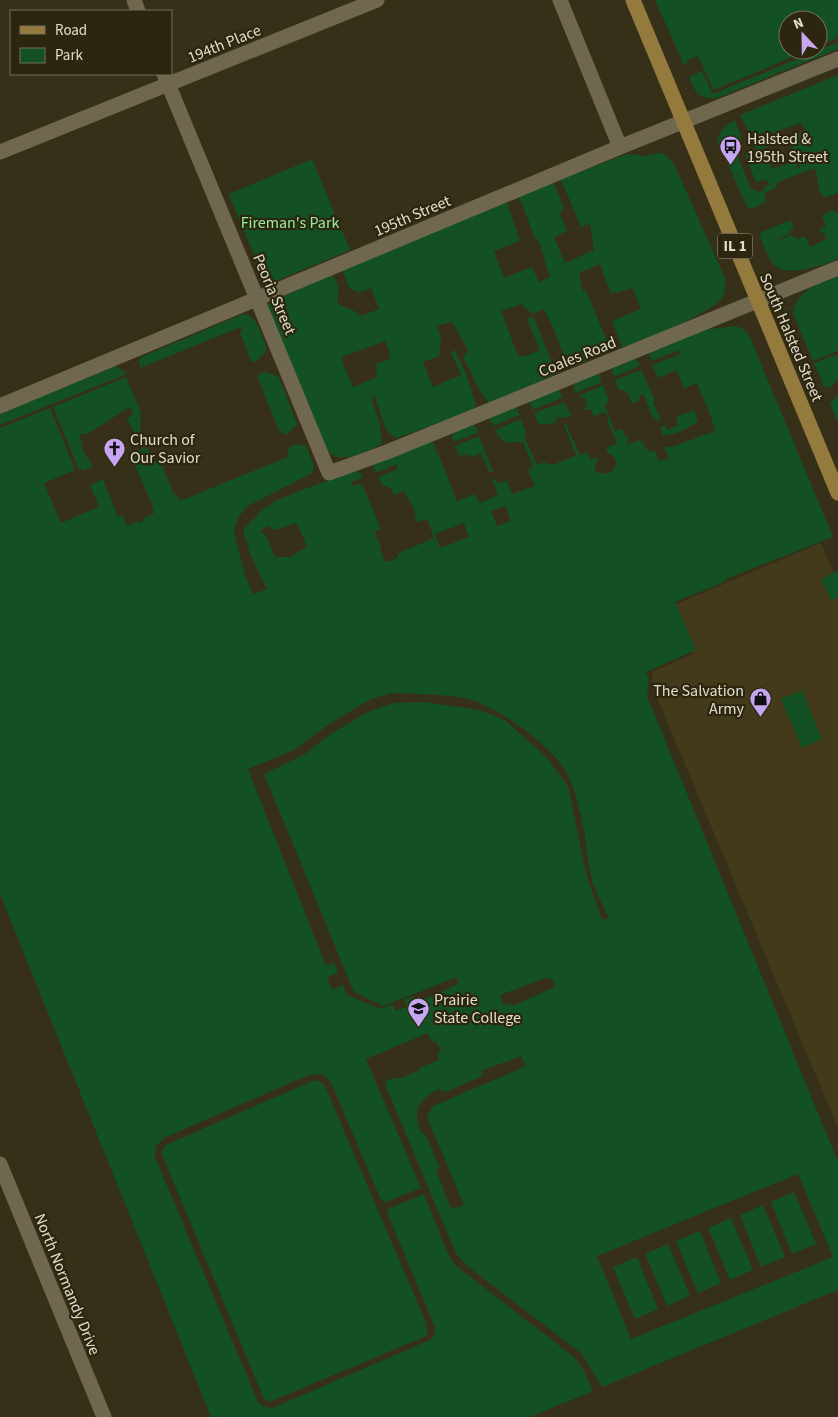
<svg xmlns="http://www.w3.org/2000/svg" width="838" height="1417" font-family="'Source Sans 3',sans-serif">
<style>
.built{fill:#423a1a}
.green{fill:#135023;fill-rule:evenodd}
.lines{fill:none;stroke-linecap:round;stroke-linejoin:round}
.minor{stroke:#6f684e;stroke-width:15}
.major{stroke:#957a3e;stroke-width:15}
.labels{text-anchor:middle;stroke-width:4.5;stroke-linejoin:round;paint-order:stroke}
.shield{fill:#2d260e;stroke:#aaa594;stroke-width:1}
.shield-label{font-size:15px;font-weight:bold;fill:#e0dcce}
.street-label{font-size:16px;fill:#e0dcce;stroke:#2d260e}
.poi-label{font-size:16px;fill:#e0dcce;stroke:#2d260e;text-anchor:start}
.park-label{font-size:16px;fill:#94eda2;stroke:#2d260e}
</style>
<rect width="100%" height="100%" fill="#373018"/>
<path class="built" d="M821 543 838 583V1128L653 688 652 672 693 654 674 605Z"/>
<path class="green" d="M655 0H838V38L818 46V20H788V50H809L714 90 698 56 686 61 687 64 684 65Z
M838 42V49L717 98C699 100 695 92 689 77L702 71 713 94Z
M838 75V193L824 198 820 192 815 168 776 183 777 187 764 193 766 202 756 207 748 209 717 140C720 131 726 124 735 120L738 130 740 132 741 139 737 143 739 151 738 157 751 189 760 192 764 190V187L769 185 767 180 756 182 745 155 755 152V145L786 136V140L763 149 772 169 795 161 798 168H800L788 138 806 131 801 123 780 130 774 134 771 132 751 136 740 115Z
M658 153 664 154 673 162 725 278C726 286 726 294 720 300 708 313 639 345 622 347L612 321 641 309 632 288 611 294 600 264 579 273 583 291 586 290 611 351 569 368 555 332 544 309 532 314 522 304 501 311 518 356 523 355 524 357 540 350 527 319 533 316 556 372 554 375 489 403 481 393 463 357 468 350 452 322 437 326 442 343 440 344 439 356 423 362 433 387 461 375 451 352 455 350 466 374 476 405 471 411 461 415 397 438C382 433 380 407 374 394L372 401 380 424 382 444C371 450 351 459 338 457 331 456 326 450 321 446L266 304 331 275C341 281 338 293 337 303 345 308 356 310 361 316L379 309 371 288 358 293 357 290 353 291 352 288H349L343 270 507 202 520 241 494 251 504 278 532 267 539 282 550 277 539 242 536 240 519 197 552 183 555 186 564 208 560 214 567 231 554 237 565 263 594 250 590 224 581 227 562 182V179L627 154 646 156ZM385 341 391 358 376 364 377 377 353 387 343 364 342 357Z
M312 159 350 250 266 285 229 194Z
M833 210 838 213V259C824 265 786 278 774 265 767 257 763 243 759 233L791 220 794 228 790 231V233L777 240 778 241 791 235 798 239 805 236 810 247 826 239 825 234 820 232 819 229 826 226 822 217 825 216 824 213Z
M838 274V351L813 361 793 313C794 293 822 281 838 274Z
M243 314C258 315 261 335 266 347V351L256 362 251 361 240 332 243 330 241 327 140 368 139 361 141 357Z
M736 326 743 329 749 335 833 537 726 579 722 583 675 602 696 650 646 672 649 679 647 696 838 1162V1290L602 1387 582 1354 466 1265 456 1254 385 1084 389 1079 402 1078 419 1070V1068L439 1060 437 1054 441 1052 436 1041 432 1042 428 1033 366 1059 421 1188 386 1202 381 1200 333 1087 328 1079 322 1074 311 1075 299 1079 164 1138 156 1146 155 1157 258 1402 264 1407 273 1408 432 1339 435 1331 434 1325 387 1212 390 1208 424 1194 448 1254 455 1265 574 1357 584 1370 593 1391 530 1417H211L0 894V428L50 408 75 470 44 483 61 523 99 507 90 485 103 479 118 517 123 515 127 526 137 521 138 523 143 521V519L154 513 153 507 130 454 142 449 127 419 133 413 130 407 87 434H80L83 450 93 467 83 471 82 468 79 470 53 407 126 377 141 413 140 427 147 447 153 460 163 467 174 495 177 494 180 501 288 457V449C292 444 300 444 306 446L314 465 312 473 248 506 238 517 235 526 234 532 246 578 253 594 267 589 250 554 243 530 262 510 277 500 357 469 363 478 351 482 353 486 359 484 364 488 381 529 376 531 375 535 379 542 384 561 388 562 398 557 399 553 434 538 427 519 416 522 414 509 404 491 395 495C392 489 389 486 383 486L378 477 398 469 396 464 375 473 373 463 429 440 434 444 437 449 435 450 436 453H438L457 501 475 494 480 503 498 495 491 477 499 483 507 481 512 494 535 486 528 471 533 467 523 442C506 441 505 448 495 430L521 419 527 434 524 436 537 465 544 462 551 465 566 460 576 455 564 425 566 424 580 455 587 452 591 459 597 457 596 467 594 468 596 473 599 472 607 474C618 470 620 458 608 453L606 448 617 443 607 420 608 416 605 412 594 416 591 410 584 409 587 404 585 398 578 396 603 385 609 401 605 405 615 431 622 429 625 436H627L629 440 627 442 628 445 638 440 643 442 645 448 652 452 655 451 659 461 669 458 664 447 667 446 668 448 715 431 712 422H713L697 383 684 388 677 370 658 378 652 365 680 354 679 350 651 361 648 350 704 330ZM505 506 511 521 497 526 491 511ZM297 523 307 547 289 557H275L266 535 260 531 268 526 276 530ZM464 523 469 537 440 548 435 534ZM392 693C415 694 441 694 464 698 494 704 549 743 565 770 572 781 576 796 579 809 586 831 586 854 591 876 594 891 603 905 609 918L602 920 587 877 568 786 547 758 505 720 479 710 424 702 394 703 368 712 332 733 305 754 264 774 354 992 383 1006 457 977 458 984 416 1003 413 996 405 999 407 1007 395 1011 393 1004 380 1009 347 995 343 985 332 990 327 977 338 973 334 963 326 966 248 769 294 750 325 727 357 707 372 699ZM546 978 553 980 555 987 512 1006 510 1003 504 1005 500 995ZM521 1056 526 1066 433 1106 427 1117 464 1205 451 1209 436 1170 440 1168 425 1134H422C412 1113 417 1099 439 1089L445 1092 483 1076 481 1071ZM798 1174 833 1257 631 1339 597 1256Z
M838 354V381L828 388 824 387 814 363Z
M635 355 640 366 614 377 611 367Z
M116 366 127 374 0 425V413Z
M641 370 655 401 653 402 661 420 657 421 652 416 644 395H640L639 401 632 403C629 396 628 389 619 390L615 380Z
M262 372H266L279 377 297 424 288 434H283L278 428 257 376Z
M597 372 599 374 602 382 575 393 573 382Z
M559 389 563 398 532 410 530 399Z
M838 395V423L830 403Z
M565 402 571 415 565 418 558 417 555 423C549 425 544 423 539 425L534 413Z
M515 405 520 415 493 426 489 416Z
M694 410 698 421C689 428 674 436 663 435L660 427 665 425 667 430 678 425 676 417Z
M474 422 478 433 453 442 452 431Z
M479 436 493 472H489L481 453 469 458 470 454 459 456 455 446Z
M838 571V597L831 600 822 581 823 578Z
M802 690 822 739 802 748 781 699Z
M315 1080 321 1082 325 1086 426 1323 428 1333 424 1337 269 1402 264 1399 161 1152 166 1145Z
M794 1192 816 1244 792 1254 771 1202Z
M763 1205 785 1257 761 1267 740 1215Z
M731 1218 753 1270 730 1280 708 1228Z
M700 1231 721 1283 698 1293 676 1241Z
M668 1244 690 1296 667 1306 645 1254Z
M637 1257 658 1309 635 1319 613 1267Z"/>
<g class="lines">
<path class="minor" d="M134 0 138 11
M560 0 620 147
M164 74 329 473 387 452 838 268
M0 152 377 0
M0 406 620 147 838 59
M0 1164 104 1417"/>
<path class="major" d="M633 0 838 493"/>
</g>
<defs>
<symbol id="bus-pin" viewBox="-11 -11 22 30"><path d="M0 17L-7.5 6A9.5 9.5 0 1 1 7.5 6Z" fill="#c6a6f0" stroke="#2d260e"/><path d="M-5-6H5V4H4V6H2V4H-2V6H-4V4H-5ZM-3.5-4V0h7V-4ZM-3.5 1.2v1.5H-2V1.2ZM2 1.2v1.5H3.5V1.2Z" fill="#111"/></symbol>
<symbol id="church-pin" viewBox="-11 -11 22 30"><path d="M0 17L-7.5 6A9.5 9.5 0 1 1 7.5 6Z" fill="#c6a6f0" stroke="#2d260e"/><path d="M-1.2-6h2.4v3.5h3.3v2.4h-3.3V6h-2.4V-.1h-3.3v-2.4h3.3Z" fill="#111"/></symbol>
<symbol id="shop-pin" viewBox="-11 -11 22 30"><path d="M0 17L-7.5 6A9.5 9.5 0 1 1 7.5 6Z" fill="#c6a6f0" stroke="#2d260e"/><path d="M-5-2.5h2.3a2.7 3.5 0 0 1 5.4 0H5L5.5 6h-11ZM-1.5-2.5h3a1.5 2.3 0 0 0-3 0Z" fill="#111"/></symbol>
<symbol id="university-pin" viewBox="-11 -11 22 30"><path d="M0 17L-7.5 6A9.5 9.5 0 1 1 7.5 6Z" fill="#c6a6f0" stroke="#2d260e"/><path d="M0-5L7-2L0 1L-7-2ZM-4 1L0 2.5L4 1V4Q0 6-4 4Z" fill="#111"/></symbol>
</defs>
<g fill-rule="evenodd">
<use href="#bus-pin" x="718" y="134" width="25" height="34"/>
<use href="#church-pin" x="102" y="436" width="25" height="34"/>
<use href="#shop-pin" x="748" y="686" width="25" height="34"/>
<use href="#university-pin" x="406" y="996" width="25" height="34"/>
</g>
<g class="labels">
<rect class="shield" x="717.5" y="233.5" width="35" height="25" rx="4"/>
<g class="shield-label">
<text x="735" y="251">IL 1</text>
</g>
<g class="street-label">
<text transform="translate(224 43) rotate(-22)" y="6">194th Place</text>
<text transform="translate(412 215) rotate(-23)" y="6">195th Street</text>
<text transform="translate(275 294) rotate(67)" y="6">Peoria Street</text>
<text transform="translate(792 337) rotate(67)" y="6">South Halsted Street</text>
<text transform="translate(577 356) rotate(-22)" y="6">Coales Road</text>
<text transform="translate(68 1284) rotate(68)" y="6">North Normandy Drive</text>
</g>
<g class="poi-label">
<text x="747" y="144">Halsted &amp;<tspan x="747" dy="18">195th Street</tspan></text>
<text x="130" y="445">Church of<tspan x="130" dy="18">Our Savior</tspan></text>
<text x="744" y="696" text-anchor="end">The Salvation<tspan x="744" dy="18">Army</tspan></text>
<text x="434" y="1005">Prairie<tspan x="434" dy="18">State College</tspan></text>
</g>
<g class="park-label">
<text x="290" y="228">Fireman's Park</text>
</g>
</g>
<rect x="10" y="10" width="162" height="65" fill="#2d260e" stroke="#756f5b"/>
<rect x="20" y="26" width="25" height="8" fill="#957a3e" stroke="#756f5b"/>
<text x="55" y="35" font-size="15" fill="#e0dcce">Road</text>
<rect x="20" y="48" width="25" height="15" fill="#135023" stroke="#756f5b"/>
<text x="55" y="60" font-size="15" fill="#e0dcce">Park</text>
<g transform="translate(803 35) rotate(338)"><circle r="24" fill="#2d260e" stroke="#756f5b"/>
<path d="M0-4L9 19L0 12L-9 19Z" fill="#c6a6f0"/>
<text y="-8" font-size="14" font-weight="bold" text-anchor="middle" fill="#e0dcce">N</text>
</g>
</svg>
